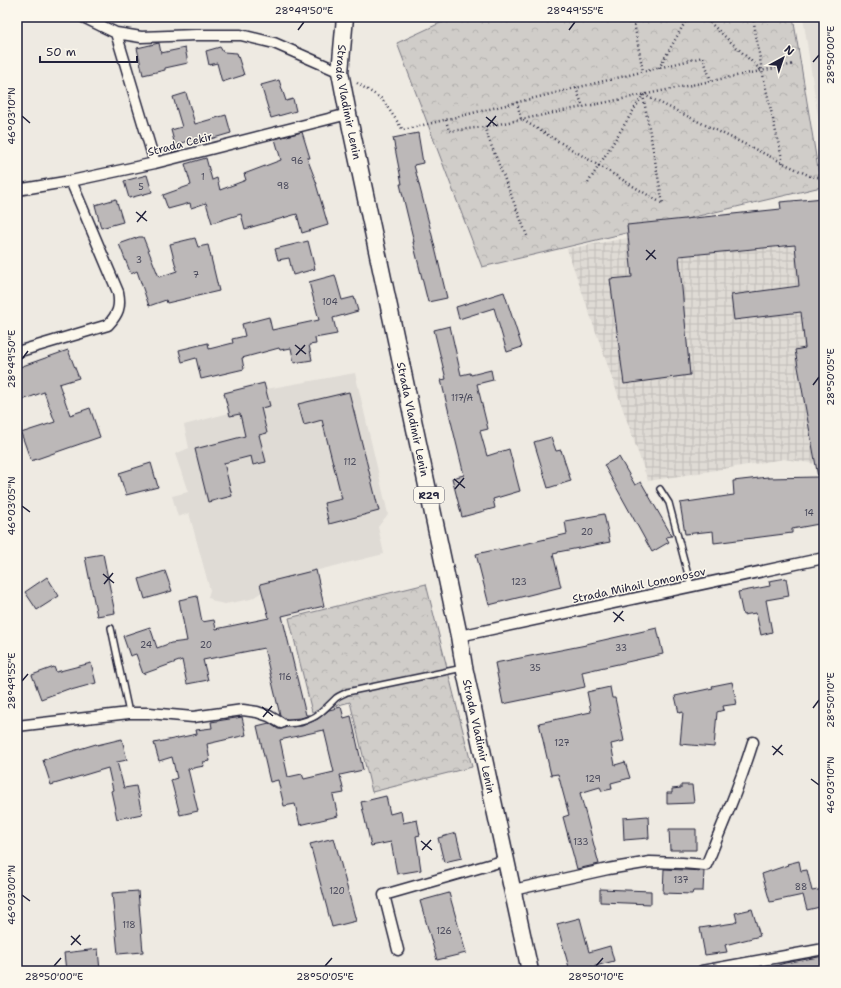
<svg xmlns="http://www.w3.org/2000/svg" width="841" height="988" font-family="'Shantell Sans',sans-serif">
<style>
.built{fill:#dfdbd5}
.industrial{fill:url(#industrial-grid)}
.park{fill:url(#park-crowns);stroke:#797882}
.building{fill:#bcb8b8;stroke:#22223b;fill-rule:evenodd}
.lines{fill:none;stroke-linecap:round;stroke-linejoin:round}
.lane-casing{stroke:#22223b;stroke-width:8}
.street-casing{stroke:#22223b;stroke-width:13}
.primary-casing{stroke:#22223b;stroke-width:19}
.path{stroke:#22223b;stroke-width:2.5;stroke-dasharray:1 3;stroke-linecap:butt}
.lane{stroke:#fbf7ec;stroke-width:5}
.street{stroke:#fbf7ec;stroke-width:10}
.primary{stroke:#fbf7ec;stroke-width:16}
.ticks{fill:none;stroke:#22223b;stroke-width:1.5}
.labels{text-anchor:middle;stroke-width:3;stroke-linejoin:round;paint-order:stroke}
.number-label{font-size:9px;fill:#48485a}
.shield{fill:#fbf7ec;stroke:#636270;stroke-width:1}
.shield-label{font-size:10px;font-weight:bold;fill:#22223b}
.street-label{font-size:11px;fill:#22223b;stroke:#fbf7ec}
.neatline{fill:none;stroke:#22223b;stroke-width:1.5}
.ticks-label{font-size:10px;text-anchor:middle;fill:#22223b}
</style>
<defs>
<pattern id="industrial-grid" width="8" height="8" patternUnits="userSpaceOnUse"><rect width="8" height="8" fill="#dfdbd5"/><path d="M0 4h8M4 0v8" fill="none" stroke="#bfbcb8"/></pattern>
<pattern id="park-crowns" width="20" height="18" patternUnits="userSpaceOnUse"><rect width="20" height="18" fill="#d0cdc9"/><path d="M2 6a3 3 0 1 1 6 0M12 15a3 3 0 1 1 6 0" fill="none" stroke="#b2b0ae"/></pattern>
</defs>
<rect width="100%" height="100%" fill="#eeeae2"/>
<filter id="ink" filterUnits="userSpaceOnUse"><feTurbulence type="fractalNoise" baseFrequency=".025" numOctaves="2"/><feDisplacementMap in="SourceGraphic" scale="8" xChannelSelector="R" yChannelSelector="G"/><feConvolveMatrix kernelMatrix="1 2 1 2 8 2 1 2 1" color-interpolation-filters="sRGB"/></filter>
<g filter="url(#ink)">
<path class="built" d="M803 17H824V156Z
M355 373 388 514 378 527 384 554 261 584 262 592 251 599 225 604 215 602 208 597 210 590 189 513 178 517 172 496 188 492 175 454 189 448 184 425 229 413 224 393 264 383 266 389Z"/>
<path class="industrial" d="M824 202 816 464 784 459 648 481 567 249Z"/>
<path class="park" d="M453 17H793L821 187 482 267 397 43Z
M426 584 472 767 372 792 350 702 312 712 289 618Z"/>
<path class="building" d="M159 43 161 53 185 48 188 63 165 68V70L143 75 137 48Z
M220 47 223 52 237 53 244 75 222 82 217 63 209 65 206 51Z
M279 80 286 101 293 99 296 111 271 118 261 85Z
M186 93 195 124 226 115 231 133 207 140 206 136 175 145 171 130 182 127 173 97Z
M302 132 310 158H307L317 184H316L328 225 302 233 297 214 245 229 241 214 212 223 206 203 191 208 190 203 168 209 163 195 191 185 185 164 206 158 212 180 217 178 220 190 246 180 244 174 281 160 275 139Z
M418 133 423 163 414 165 430 227 447 298 428 302 413 242H414L400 184H402L393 138Z
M147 175 152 192 129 198 124 181Z
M824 198V523L792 529V533L714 543 713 531 685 534 680 503 734 495 733 481 768 477V478L818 477 795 350 805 348 801 312 734 320 731 295 799 286 795 245 679 256 690 375 624 384 610 279 632 277 627 225 781 209 780 202Z
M116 199 123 222 101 228 95 205Z
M139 237H143L159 277 177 271 170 244 195 238 198 247 208 245 219 291 167 303 166 300 149 306 137 271 131 274 119 244Z
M308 241 315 269 293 275 289 258 278 260 275 249Z
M335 275 342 300 354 297 358 311 333 318 337 334 315 338 316 344 309 345 312 360 294 363 291 348 280 350 279 348 242 358 244 369 201 379 196 358 182 362 179 350 208 343 209 349 233 343 232 339 245 336 242 324 269 317 272 330 319 320 309 282Z
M504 292 522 347 507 352 494 308 459 319 456 307Z
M450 326 461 375 470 373 471 375 491 370 493 380 477 384 488 429 480 431 487 456 509 449 520 491 493 499 495 508 462 517 452 478 464 475 441 380 446 379 434 330Z
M68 350 79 378 59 384 70 415 90 408 100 437 31 461 21 433 55 422 44 392 17 402V368Z
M264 383 270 406 261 408 267 433 259 435 266 462 253 465 251 456 224 463 232 496 208 502 195 449 245 436 240 414 230 416 224 393Z
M349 392 379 511 329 524 324 503 342 499 322 420 304 425 298 404Z
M551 437 556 451 561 450 571 481 548 488 534 442Z
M619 457 635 485 641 482 672 536 666 537 669 542 652 552 604 465Z
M151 463 158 487 126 495 119 473Z
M604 514 610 542 558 552V553L553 554 561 587 489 605 476 554 499 549V550L567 534 565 521Z
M103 554 115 613 97 616 85 557Z
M316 570 324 606 282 616 306 715H310L301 718 286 719 280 715 264 648 203 660 208 680 187 684 182 660 143 674 136 654 130 656 123 636 150 627 157 648 171 643 187 641 179 600 197 596 202 622 214 620 216 629 269 618 260 584Z
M165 571 172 591 145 599 139 579Z
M47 577 59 596 37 610 25 592Z
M786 578 789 596 766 600 772 632 761 635 756 613 743 615 738 592 770 586 769 581Z
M657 628 663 654 582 672 585 687 503 704 495 663 586 645V644Z
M91 663 96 683 71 690V688L41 699 32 675 54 667 56 672Z
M732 682 737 704 723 706 724 710 717 712 714 747 680 744 683 712 679 713 675 696 713 688 712 686Z
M610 687 612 698H615L624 741 611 744 615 765 625 762 630 778 611 783 612 789 602 791 600 787 580 793 599 864 577 869 563 817 569 815 558 774 551 775 539 723 591 712 587 692Z
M341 707 344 718 351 716 363 770 340 775 344 793 333 795 338 816 300 825 295 804 284 806 278 780 270 782 257 726 269 723 278 729H281L286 727 302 726 318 719 329 710ZM324 730 334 772 304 779 302 774 288 777 280 740Z
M242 717 246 735 207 744 210 761 203 762 204 766 188 769 198 811 180 815 171 780 177 778 172 757 159 761 154 743 197 734 196 730 212 728 211 722Z
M122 739 127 760 117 762 124 788 136 786 142 814 117 819 111 791 113 790 108 768 51 785 43 760 96 744 97 745Z
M681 785H692L694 803 667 804V793H672V789L681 788Z
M386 796 390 814 401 811 403 823 417 820 420 835 416 836 421 870 397 874 391 842 371 846 361 802Z
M648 816 649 838 624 840 623 818Z
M669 829H696V850H670Z
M456 833 462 858 444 862 438 838Z
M334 838 356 921 332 927 310 844Z
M799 861 801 871 807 870 812 891 824 889V906L807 910 803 895 770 902 762 874 788 865 787 864Z
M664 869 704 871 703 891H693L692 894 663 893Z
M600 889 651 891V904L600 902Z
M138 891 143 952 118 954 112 893Z
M449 893 466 953 437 960 420 901Z
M752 909 760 936 725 945 727 952 705 955 700 928 734 923 737 921 735 913Z
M580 918 589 952 610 946 614 961 577 971H570L557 924Z
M98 949 100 971H66L64 953Z
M824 956V971H766V969L785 963Z"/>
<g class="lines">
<defs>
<path id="lane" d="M660 489 669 503 691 586
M111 628 129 713
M281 723C294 725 310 721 320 713 326 708 331 703 336 698 340 695 344 694 347 692L463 668"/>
<path id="street" d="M83 17 116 33 141 37 196 35H241L274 43 340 72
M116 33 155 163
M17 190 71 181 155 163 348 114
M17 352 108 325C118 314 121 307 118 292L71 181
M459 636 824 558
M17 726 129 713H149L193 717 243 710 257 712 269 716 281 723
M513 890 608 869 650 862 682 863 706 865C711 855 714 845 718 836 731 805 743 774 753 742
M398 950 384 895 506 860
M702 971 824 949"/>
<g id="primary">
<path id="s1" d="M345 17 340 72 348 114 459 636 464 667 530 971"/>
</g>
</defs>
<use href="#lane" class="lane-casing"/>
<use href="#street" class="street-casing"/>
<use href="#primary" class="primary-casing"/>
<path class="path" d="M633 17 643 72
M704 17 762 71
M753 17 762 71 783 163
M659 68 688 17
M357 83 382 99 403 130 703 57 711 81
M576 88 583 107
M643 95 663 204
M644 95 810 176 824 178
M517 102 521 119 663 204
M446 120 449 131 484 127 795 64
M484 127 528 238
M588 183 643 95"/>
<use href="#lane" class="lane"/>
<use href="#street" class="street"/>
<use href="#primary" class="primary"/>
</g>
</g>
<path class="ticks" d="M298 30 304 22M569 30 575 22M813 62 819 55M22 116 30 123M486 117 497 126M487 127 496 116M136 212 147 221M137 222 146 211M646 250 656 259M646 260 655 250M295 345 306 354M296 355 305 345M22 359 28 351M813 385 819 377M454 479 465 488M455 489 464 478M22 506 30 512M103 574 114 583M104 584 113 573M613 612 624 621M614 622 623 611M22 681 28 674M262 707 273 716M813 708 819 700M263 717 272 706M772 746 783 755M773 755 782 745M811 779 819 785M421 841 432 850M422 850 431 840M22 895 30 901M71 936 81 945M71 945 80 935M54 966 61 958M325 966 332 958M596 966 603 958"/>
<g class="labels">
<g class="number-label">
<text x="297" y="164">96</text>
<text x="203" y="180">1</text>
<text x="283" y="189">98</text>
<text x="141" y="190">5</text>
<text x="139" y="263">3</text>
<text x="196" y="278">7</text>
<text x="330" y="305">104</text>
<text x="462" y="401">117/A</text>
<text x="350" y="465">112</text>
<text x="809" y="516">14</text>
<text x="587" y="535">20</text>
<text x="519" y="585">123</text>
<text x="146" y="648">24</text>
<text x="206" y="648">20</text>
<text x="621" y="651">33</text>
<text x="535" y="671">35</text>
<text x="285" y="680">116</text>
<text x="562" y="746">127</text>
<text x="593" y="782">129</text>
<text x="581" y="845">133</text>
<text x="681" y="883">137</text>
<text x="801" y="890">88</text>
<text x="337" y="894">120</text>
<text x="129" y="928">118</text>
<text x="444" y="934">126</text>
</g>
<rect class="shield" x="414" y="487" width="30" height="16" rx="3"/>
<g class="shield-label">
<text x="429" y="499">R29</text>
</g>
<g class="street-label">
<text dy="4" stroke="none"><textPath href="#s1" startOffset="86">Strada Vladimir Lenin</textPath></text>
<text transform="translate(180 144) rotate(-14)" y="4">Strada Cekir</text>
<text dy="4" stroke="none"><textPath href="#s1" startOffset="410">Strada Vladimir Lenin</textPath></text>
<text transform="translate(639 585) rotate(-12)" y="4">Strada Mihail Lomonosov</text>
<text dy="4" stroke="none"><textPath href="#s1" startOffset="734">Strada Vladimir Lenin</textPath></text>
</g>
</g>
<rect width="841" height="988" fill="none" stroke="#fbf7ec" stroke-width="44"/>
<g transform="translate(783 58) rotate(40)" stroke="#fbf7ec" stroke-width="3" paint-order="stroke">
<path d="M0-3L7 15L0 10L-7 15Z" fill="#22223b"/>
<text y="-6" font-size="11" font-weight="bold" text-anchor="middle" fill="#22223b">N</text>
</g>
<path d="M40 56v6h97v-6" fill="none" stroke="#22223b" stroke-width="2"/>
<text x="46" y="56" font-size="12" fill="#22223b" stroke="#fbf7ec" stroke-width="3" paint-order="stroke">50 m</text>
<rect x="22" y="22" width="797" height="944" class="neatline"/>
<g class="ticks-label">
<text x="304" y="14">28°49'50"E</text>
<text x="575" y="14">28°49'55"E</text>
<text transform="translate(830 55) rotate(-90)" y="4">28°50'00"E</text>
<text transform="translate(11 116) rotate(-90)" y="4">46°03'10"N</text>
<text transform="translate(11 359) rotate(-90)" y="4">28°49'50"E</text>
<text transform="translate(830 377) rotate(-90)" y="4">28°50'05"E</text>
<text transform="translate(11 506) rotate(-90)" y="4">46°03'05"N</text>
<text transform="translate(11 681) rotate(-90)" y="4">28°49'55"E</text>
<text transform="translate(830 700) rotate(-90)" y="4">28°50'10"E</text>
<text transform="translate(830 785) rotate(-90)" y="4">46°03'10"N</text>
<text transform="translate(11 895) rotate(-90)" y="4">46°03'00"N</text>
<text x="54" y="980">28°50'00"E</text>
<text x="325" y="980">28°50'05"E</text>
<text x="596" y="980">28°50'10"E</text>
</g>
</svg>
